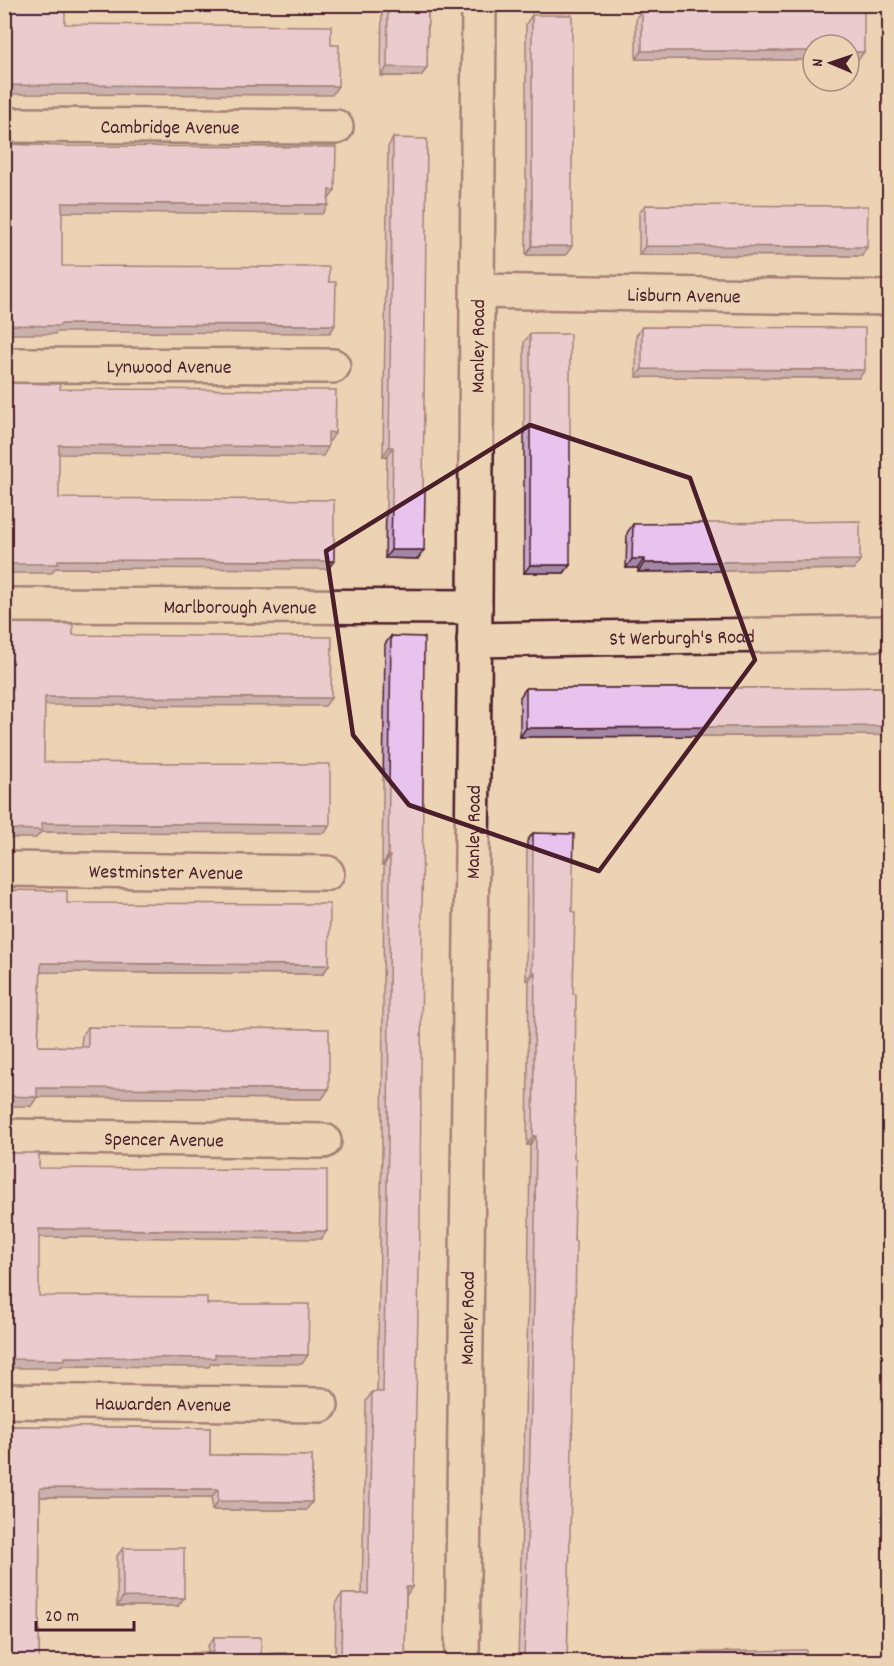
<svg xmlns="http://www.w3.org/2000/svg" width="894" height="1666" font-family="Dekko,sans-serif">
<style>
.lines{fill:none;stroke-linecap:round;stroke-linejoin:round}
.minor-casing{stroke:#4a1f2b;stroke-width:38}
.minor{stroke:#ecd3b4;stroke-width:33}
.wall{fill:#c7a8cc;stroke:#4a1f2b;stroke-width:1.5}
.shaded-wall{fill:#a288a6;stroke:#4a1f2b;stroke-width:1.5}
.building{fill:#e7c3ed;stroke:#4a1f2b;stroke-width:1.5}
.marked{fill:none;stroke:#4a1f2b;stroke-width:4.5;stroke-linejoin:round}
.labels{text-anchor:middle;stroke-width:4.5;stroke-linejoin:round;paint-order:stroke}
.street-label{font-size:20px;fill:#4a1f2b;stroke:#ecd3b4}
</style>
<rect width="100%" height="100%" fill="#ecd3b4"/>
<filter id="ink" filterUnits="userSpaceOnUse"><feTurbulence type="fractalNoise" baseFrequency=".0167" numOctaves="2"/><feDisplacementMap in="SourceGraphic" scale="12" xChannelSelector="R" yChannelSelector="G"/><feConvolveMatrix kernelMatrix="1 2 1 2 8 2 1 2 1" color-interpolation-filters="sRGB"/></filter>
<g filter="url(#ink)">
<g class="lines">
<defs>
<g id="minor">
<path id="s1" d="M4 125 336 127"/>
<path id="s2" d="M478 291 890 298"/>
<path id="s3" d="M4 365 333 366"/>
<path id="s4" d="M4 605 475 607"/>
<path id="s5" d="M474 640 890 633"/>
<path id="s6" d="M4 869 327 873"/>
<path id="s7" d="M4 1136 324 1141"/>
<path id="s8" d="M4 1401 321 1405"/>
<path id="s9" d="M462 1662 475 607 479 4"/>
</g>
</defs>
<use href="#minor" class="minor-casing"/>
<use href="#minor" class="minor"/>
</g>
<path class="wall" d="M382 4H428L427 68 421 76H381Z
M642 9 858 60 636 59V18Z
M532 15 566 255H526V24Z
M393 138 423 490 418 559 385 558 387 456H383L388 147Z
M645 205 862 256 639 255V213Z
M642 327 859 378 636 377V336Z
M530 334 570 565 564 573H524V342Z
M633 524 860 560 854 569 638 572V568H626L627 533Z
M391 636 406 1596 405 1662H335L336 1602 342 1594H362L366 1401 372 1392H377L382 1148 384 865H382L385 644Z
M890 687V735L520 737V697L526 688H822Z
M533 833 572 911 574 1241 567 1662H518L528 1310 530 1145H527L529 980H526L527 841Z
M4 890 67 903 329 965 323 974 40 972 38 1046 81 1047 82 1036 88 1027 322 1099 37 1097 31 1106Z
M4 1426 210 1428V1455L312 1456V1502L306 1510H212V1497H40L39 1661 190 1656 192 1653 208 1652V1646L214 1637H261V1654L286 1653V1662H4Z
M123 1548 178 1606H117V1556Z
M664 1653 806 1662H659Z"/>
<path class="shaded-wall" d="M642 51H813V60L636 59Z
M849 52H864L858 60H849Z
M387 67 427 68 421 76H381Z
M4 85 338 86 332 95 4 94Z
M329 190H335L329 199H323Z
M62 203 328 205 322 214 56 212Z
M532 246H572L566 255H526Z
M645 246 867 247 862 256 639 255Z
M60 324 335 325 330 333 107 332H56L55 334H4V325Z
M642 369 865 370 859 378 636 377Z
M328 432 335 433 330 441H322Z
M59 445 328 447 323 456 54 454Z
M389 447H393L387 456H383Z
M391 550H424L418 559 385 558Z
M632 559H644L638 568H626Z
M58 560 334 561 328 569 55 568 52 573H4V564Z
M860 560 854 569 638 572 644 563Z
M530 565H570L564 573H524Z
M45 697 331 698 325 706 39 705Z
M890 726V735L520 737 526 728Z
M42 823 330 825 325 833 41 832 36 838H4V829Z
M388 856H390L384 865H382Z
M41 963 329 965 323 974 34 972Z
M532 972H535L529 980H526Z
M37 1088 329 1089 322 1099 32 1097H37L31 1106H4V1096Z
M533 1136H536L530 1145H527Z
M39 1229 327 1231 321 1239 33 1237Z
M215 1354 308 1355 302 1364 211 1363 209 1367 61 1366 59 1368H4V1359L65 1357Z
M40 1488 218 1489 212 1497H35Z
M218 1501 312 1502 306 1510H212Z
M406 1587H412L406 1596Z
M123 1597 184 1598 178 1606H117Z"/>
<path class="building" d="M4 4H65V24L331 26V45H339L338 86 4 85Z
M388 4H428L427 68 387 67Z
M642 9 864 10V52H849V45H813V51H642Z
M532 15H572V246H532Z
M393 138 427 139 423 490H425L424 550H391L393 447H389Z
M4 144 62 146 336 147 335 190H329L328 205 62 203V266L329 267V282H336L335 325 113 324H60V326L4 325Z
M645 205 868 206 867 247 645 246Z
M642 327 865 328V370L642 369Z
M530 334H570V565H530Z
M4 383 60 384V389L336 390 335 433 328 432V447L59 445V498L334 500V561L58 560V564H4Z
M860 521V560L644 563V559H632L633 524Z
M4 623 73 624V635L332 637 331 698 45 697 44 762 330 764V825L42 823V830L4 829Z
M391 636 424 637 420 1222 412 1587H406L405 1662H341L342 1594H368L372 1392H383L388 1139 390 856H388Z
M890 687V726L526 728V688H822Z
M533 833 574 834 572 911 575 912 573 994H576L574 1159H576L574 1241H576L575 1319 567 1662H524L534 1301 536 1136H533L535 972H532Z
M4 890 67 891V903L330 904 329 965 41 963 38 1046 88 1047V1027L329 1029V1089L37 1088V1097L4 1096Z
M4 1153H39V1168L327 1170V1231L39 1229V1296L207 1297V1304H309L308 1355 215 1354V1358L65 1357V1360L4 1359Z
M4 1426 210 1428V1455L312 1456V1502L218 1501V1489L40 1488 39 1661 192 1656V1653L213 1652 214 1637H261V1654L286 1653V1662H4Z
M123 1548H184V1598L123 1597Z
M806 1650V1662H664V1653Z"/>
</g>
<path d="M0 0H894V1666H0ZM530 425 690 478 755 660 599 871 409 805 353 735 326 551Z" fill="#ecd3b4" fill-opacity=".55" fill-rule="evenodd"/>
<path class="marked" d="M530 425 690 478 755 660 599 871 409 805 353 735 326 551Z"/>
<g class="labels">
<g class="street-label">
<text dy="7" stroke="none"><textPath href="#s1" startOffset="166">Cambridge Avenue</textPath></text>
<text dy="7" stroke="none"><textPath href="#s2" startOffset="206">Lisburn Avenue</textPath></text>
<text dy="7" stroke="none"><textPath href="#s9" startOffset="1316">Manley Road</textPath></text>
<text dy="7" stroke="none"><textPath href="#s3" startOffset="165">Lynwood Avenue</textPath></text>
<text dy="7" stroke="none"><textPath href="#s4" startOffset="236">Marlborough Avenue</textPath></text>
<text dy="7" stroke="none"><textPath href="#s5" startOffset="208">St Werburgh's Road</textPath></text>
<text dy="7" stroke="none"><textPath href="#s9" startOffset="830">Manley Road</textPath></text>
<text dy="7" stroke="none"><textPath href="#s6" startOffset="162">Westminster Avenue</textPath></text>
<text dy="7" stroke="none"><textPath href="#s7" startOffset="160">Spencer Avenue</textPath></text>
<text dy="7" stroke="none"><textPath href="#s9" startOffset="344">Manley Road</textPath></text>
<text dy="7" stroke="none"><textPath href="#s8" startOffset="159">Hawarden Avenue</textPath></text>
</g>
</g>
<rect width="894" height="1666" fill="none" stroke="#ecd3b4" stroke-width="24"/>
<rect x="12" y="12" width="870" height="1642" fill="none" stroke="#4a1f2b" stroke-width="2" filter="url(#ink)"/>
<g transform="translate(831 63) rotate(272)"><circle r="28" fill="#ecd3b4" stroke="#ab8b7d" stroke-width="1.5"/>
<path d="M0-4.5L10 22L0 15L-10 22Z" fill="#4a1f2b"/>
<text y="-9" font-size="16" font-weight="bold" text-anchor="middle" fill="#4a1f2b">N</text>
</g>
<path d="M36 1621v9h98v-9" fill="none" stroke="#4a1f2b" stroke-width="3"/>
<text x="45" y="1621" font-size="18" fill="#4a1f2b" stroke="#ecd3b4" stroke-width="4.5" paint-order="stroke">20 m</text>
</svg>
